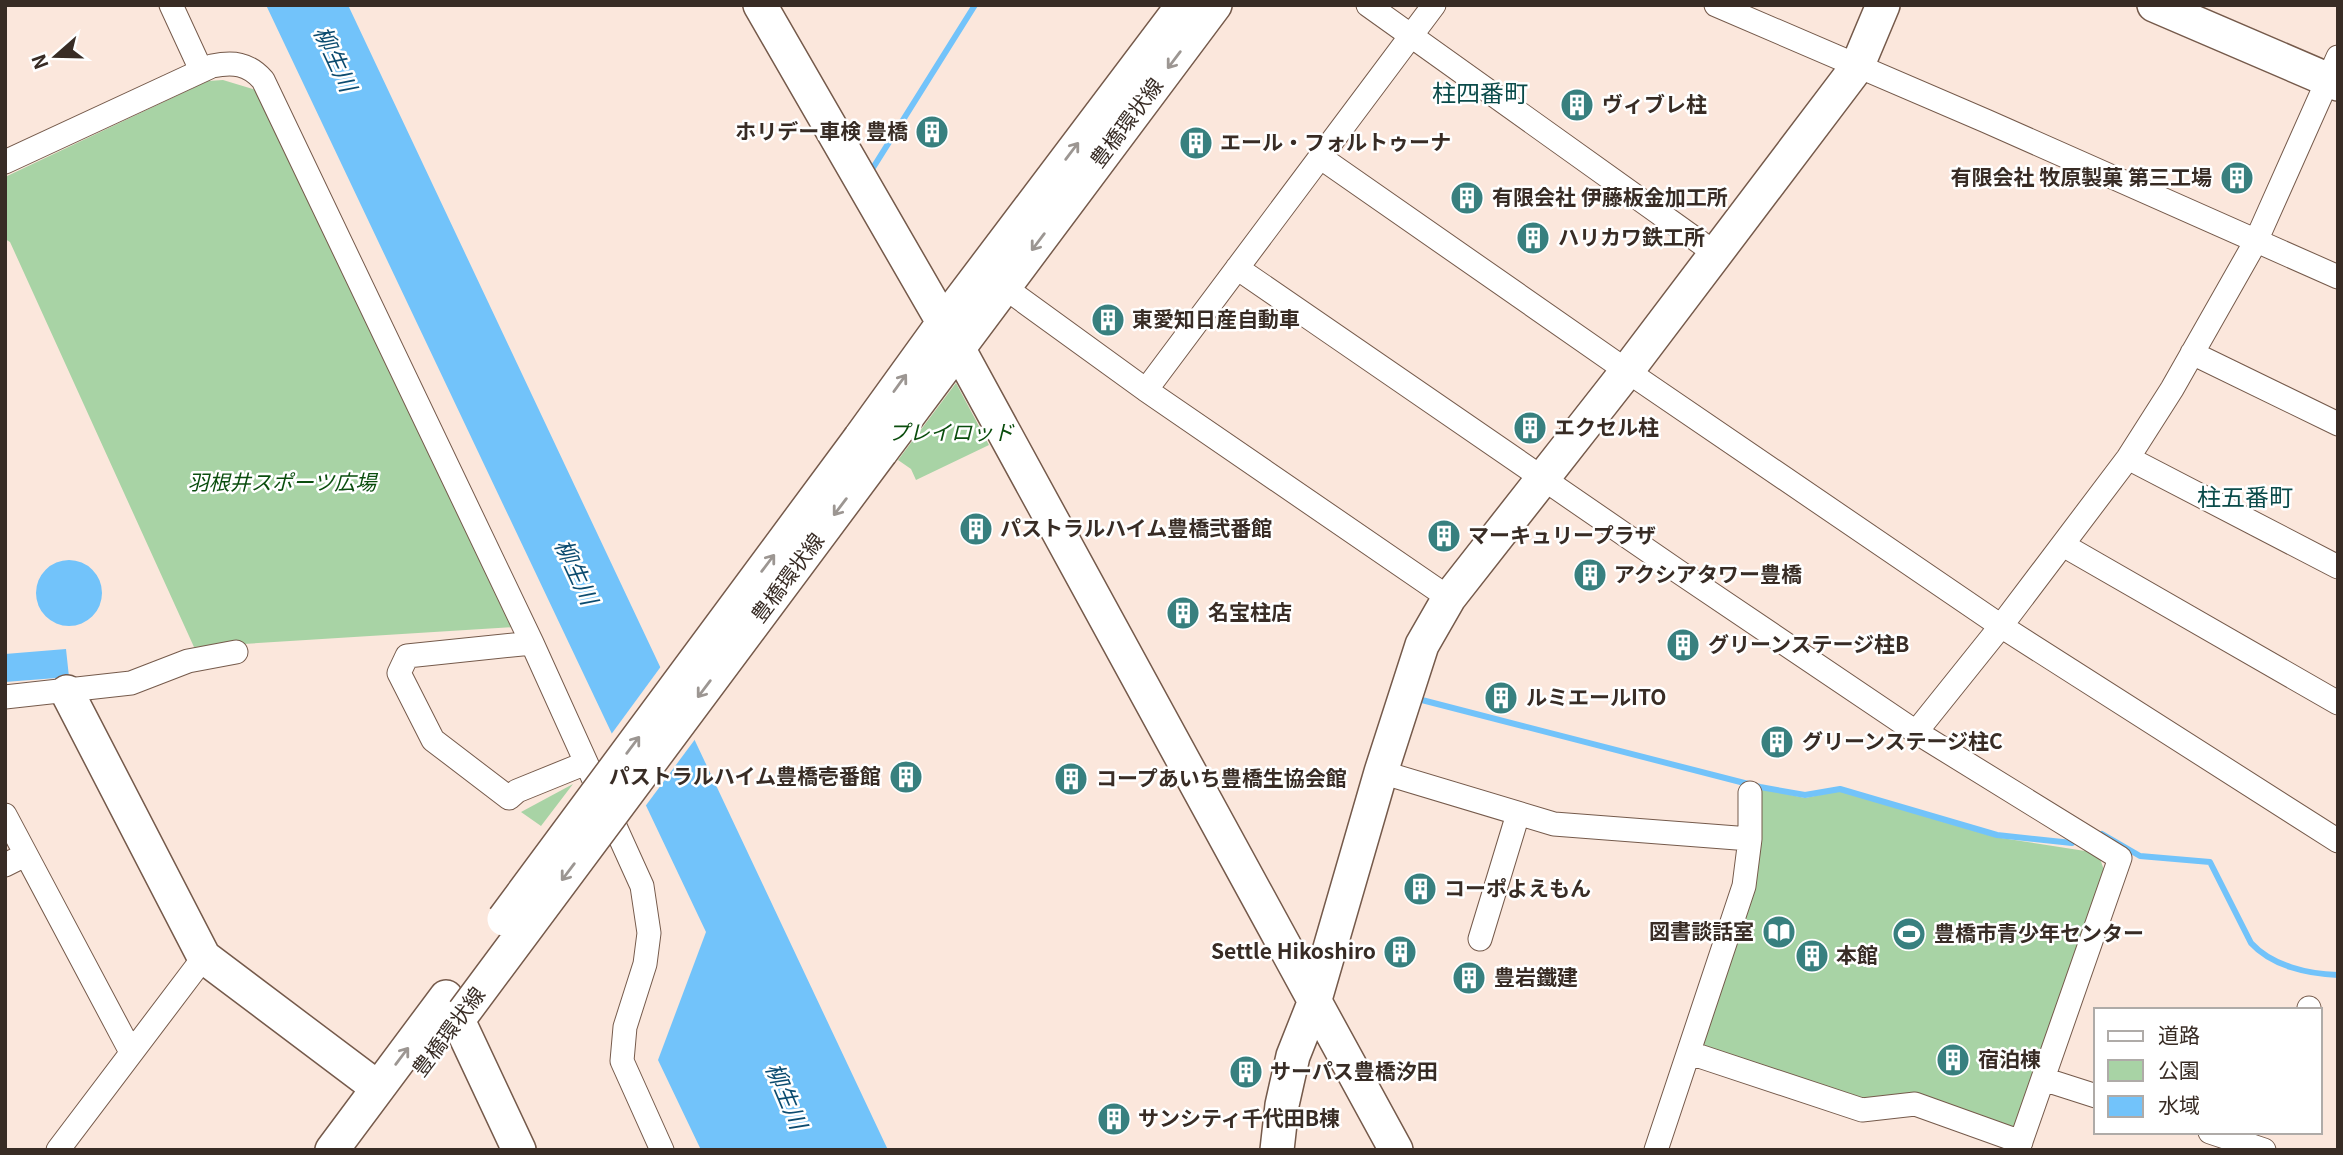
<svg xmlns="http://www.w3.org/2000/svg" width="2343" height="1155" font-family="Georgia,'Noto Sans JP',serif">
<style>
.green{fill:#a8d3a5}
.water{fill:#72c3fa}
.pier{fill:#fbe7dc}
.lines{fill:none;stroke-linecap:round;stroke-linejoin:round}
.stream{stroke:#72c3fa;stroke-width:6}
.street-casing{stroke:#755a4b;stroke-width:25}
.secondary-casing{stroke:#755a4b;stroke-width:36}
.street{stroke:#fff;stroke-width:23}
.secondary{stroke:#fff;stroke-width:33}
.secondary-bridge-casing{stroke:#755a4b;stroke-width:36;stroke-linecap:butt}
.secondary-bridge{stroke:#fff;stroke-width:33}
.oneway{stroke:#9c9692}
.labels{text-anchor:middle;stroke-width:5;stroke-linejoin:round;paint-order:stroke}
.poi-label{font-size:21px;font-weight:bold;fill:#382c25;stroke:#fff;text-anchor:start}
.street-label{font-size:21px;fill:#382c25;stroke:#fff}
.park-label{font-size:21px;font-style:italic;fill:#0a4d0d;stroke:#fff}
.water-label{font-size:23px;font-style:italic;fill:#0b4b6f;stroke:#fff}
.quarter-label{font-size:24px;fill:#0b4b4a;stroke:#fff}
</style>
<rect width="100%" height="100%" fill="#fbe7dc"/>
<path class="green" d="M223 80 256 90 515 627 194 647 10 242 5 239V177L208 81Z
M956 383 989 445 916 480 911 469 898 460Z
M573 784 541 826 521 812Z
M1762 789 1805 798 1839 791 1995 837 2098 853 2104 870 2015 1128 1916 1094 1862 1100 1701 1047Z"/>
<path class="water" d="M266 5H348L888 1150H701L658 1060 706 932Z
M36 593a33 33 0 1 1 66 0a33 33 0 1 1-66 0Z
M66 649 69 677 5 682V654Z"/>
<path class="pier" d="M662 665 696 738 644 808 610 736Z"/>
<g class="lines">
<path class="stream" d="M871 171 975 5
M1418 699 1760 787 1805 795 1840 789 1997 835 2072 843
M2102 834 2140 856 2210 862 2251 943C2272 966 2308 974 2338 975"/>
<defs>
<path id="street" d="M171 5 201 70
M1368 5 1715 253
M1716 5 1986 121 2338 277
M1320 157 1627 371 2001 626 2338 841
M5 162 212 66C233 62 248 63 263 80L532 643 642 886 649 933 645 964 625 1027 622 1061 662 1150
M1237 268 1679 572 1916 732 2120 858 2018 1150
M1004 287 1146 390 1449 598
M2192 353 2338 424
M1146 390 1434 5
M2128 458 2338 567
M2063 545 2338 703
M532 643 407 656 399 673 433 740 509 798 517 791 586 763
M5 697 131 683 188 661 236 652
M1916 732 2001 626 2128 458 2172 389 2256 241 2338 57
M1381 772 1554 824 1750 839
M5 815 131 1052
M5 865 25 855
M1480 939 1518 814
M2309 1010V1008
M1690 1053 1862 1110 1915 1104 2021 1142
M2043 1079 2096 1096
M2210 1132 2264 1150
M58 1150 204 957
M1656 1150 1744 886 1750 839V793"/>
<path id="secondary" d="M760 5 958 348 1396 1150
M2154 5 2338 84
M860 438 943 323 1183 5
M881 452 1215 5
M67 692 204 957 378 1088
M458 1020 519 1150
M332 1150 446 997
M1277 1150 1282 1105 1293 1056 1314 1003 1381 772 1422 645 1449 598 1627 371 1857 67 1883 5"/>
</defs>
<use href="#street" class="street-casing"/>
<use href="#secondary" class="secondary-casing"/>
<use href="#street" class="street"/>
<use href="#secondary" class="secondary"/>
<defs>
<path id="secondary-bridge" d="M504 919 860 438
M464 1012 881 452"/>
</defs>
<use href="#secondary-bridge" class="secondary-bridge-casing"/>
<use href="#secondary-bridge" class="secondary-bridge"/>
</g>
<defs><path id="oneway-shaft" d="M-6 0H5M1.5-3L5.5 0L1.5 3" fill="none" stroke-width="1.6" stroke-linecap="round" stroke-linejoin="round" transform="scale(1.75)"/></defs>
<g class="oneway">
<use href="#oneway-shaft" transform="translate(1174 60) rotate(127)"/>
<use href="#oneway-shaft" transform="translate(1072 151) rotate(-53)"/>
<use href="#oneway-shaft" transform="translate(1038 242) rotate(127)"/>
<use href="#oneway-shaft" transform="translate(900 383) rotate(-54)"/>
<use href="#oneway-shaft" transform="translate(840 507) rotate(127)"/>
<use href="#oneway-shaft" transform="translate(768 563) rotate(-53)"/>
<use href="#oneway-shaft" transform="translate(704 689) rotate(127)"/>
<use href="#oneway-shaft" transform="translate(633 745) rotate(-53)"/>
<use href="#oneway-shaft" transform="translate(568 872) rotate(127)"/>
<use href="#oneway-shaft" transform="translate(402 1056) rotate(-53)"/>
</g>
<defs>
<symbol id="building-disc" viewBox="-11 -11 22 22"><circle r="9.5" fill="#38807f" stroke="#fff"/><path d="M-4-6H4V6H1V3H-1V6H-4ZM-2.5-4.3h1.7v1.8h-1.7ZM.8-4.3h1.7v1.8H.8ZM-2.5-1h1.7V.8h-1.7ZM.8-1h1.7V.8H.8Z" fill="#fff"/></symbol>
<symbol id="library-disc" viewBox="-11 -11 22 22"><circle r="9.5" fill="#38807f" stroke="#fff"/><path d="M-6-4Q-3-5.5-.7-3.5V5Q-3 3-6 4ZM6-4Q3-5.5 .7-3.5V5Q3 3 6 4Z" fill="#fff"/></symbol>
<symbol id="stadium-disc" viewBox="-11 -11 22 22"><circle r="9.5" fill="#38807f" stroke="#fff"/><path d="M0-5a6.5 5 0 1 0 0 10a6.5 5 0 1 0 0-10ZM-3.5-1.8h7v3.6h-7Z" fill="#fff"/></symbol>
</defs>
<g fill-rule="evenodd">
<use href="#building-disc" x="1558" y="86" width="38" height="38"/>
<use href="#building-disc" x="913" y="113" width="38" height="38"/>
<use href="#building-disc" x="1177" y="124" width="38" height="38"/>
<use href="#building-disc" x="2218" y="159" width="38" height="38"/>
<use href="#building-disc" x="1448" y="179" width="38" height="38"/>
<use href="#building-disc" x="1514" y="219" width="38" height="38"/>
<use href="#building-disc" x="1089" y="301" width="38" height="38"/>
<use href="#building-disc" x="1511" y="409" width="38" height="38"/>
<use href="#building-disc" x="957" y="510" width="38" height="38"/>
<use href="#building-disc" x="1425" y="517" width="38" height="38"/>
<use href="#building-disc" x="1571" y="556" width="38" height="38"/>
<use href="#building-disc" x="1164" y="594" width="38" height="38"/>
<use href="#building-disc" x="1664" y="626" width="38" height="38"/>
<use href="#building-disc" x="1482" y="679" width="38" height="38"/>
<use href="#building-disc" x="1758" y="723" width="38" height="38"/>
<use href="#building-disc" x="887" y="758" width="38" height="38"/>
<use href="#building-disc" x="1052" y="760" width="38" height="38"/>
<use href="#building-disc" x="1401" y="870" width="38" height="38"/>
<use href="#library-disc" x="1760" y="913" width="38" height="38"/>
<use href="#stadium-disc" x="1890" y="915" width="38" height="38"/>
<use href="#building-disc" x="1381" y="933" width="38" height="38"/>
<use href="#building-disc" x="1793" y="937" width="38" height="38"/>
<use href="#building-disc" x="1450" y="959" width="38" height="38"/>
<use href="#building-disc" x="1934" y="1041" width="38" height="38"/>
<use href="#building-disc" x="1227" y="1053" width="38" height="38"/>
<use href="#building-disc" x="1095" y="1100" width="38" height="38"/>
</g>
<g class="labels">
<g class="poi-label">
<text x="1602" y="112">ヴィブレ柱</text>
<text x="908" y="139" text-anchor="end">ホリデー車検 豊橋</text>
<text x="1220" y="150">エール・フォルトゥーナ</text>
<text x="2212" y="185" text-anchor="end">有限会社 牧原製菓 第三工場</text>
<text x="1492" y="205">有限会社 伊藤板金加工所</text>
<text x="1558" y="245">ハリカワ鉄工所</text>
<text x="1132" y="327">東愛知日産自動車</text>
<text x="1554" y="435">エクセル柱</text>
<text x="1000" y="536">パストラルハイム豊橋弐番館</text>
<text x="1468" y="543">マーキュリープラザ</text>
<text x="1614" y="582">アクシアタワー豊橋</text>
<text x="1208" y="620">名宝柱店</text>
<text x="1708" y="652">グリーンステージ柱B</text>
<text x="1526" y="705">ルミエールITO</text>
<text x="1802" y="749">グリーンステージ柱C</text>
<text x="881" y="784" text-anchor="end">パストラルハイム豊橋壱番館</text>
<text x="1096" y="786">コープあいち豊橋生協会館</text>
<text x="1444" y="896">コーポよえもん</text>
<text x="1754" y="939" text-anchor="end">図書談話室</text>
<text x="1934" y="941">豊橋市青少年センター</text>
<text x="1376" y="959" text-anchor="end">Settle Hikoshiro</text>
<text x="1836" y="963">本館</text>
<text x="1494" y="985">豊岩鐵建</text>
<text x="1978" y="1067">宿泊棟</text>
<text x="1270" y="1079">サーパス豊橋汐田</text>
<text x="1138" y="1126">サンシティ千代田B棟</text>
</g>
<g class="street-label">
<text transform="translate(1127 123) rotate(-53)" y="7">豊橋環状線</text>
<text transform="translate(788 578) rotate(-53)" y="7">豊橋環状線</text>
<text transform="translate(449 1032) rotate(-53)" y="7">豊橋環状線</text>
</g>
<g class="park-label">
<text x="951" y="440">プレイロッド</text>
<text x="282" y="490">羽根井スポーツ広場</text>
</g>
<g class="water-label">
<text transform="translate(335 59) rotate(65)" y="8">柳生川</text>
<text transform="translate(576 572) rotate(65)" y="8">柳生川</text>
<text transform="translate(786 1096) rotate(67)" y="8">柳生川</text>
</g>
<g class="quarter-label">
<text x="1480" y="102">柱四番町</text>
<text x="2245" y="506">柱五番町</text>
</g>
</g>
<rect width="2343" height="1155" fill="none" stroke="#382c25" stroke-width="14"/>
<rect x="2094" y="1008" width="228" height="126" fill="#ffffff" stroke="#afaba8" stroke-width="2"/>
<rect x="2108" y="1031" width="35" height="10" fill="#ffffff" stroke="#afaba8" stroke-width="2"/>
<text x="2158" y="1043" font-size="21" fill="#382c25">道路</text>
<rect x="2108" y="1060" width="35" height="21" fill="#a8d3a5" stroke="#afaba8" stroke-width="2"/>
<text x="2158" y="1078" font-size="21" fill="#382c25">公園</text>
<rect x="2108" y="1096" width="35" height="21" fill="#72c3fa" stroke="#afaba8" stroke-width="2"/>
<text x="2158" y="1113" font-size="21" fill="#382c25">水域</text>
<g transform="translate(56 56) rotate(250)" stroke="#ffffff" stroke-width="5" paint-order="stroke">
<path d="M0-5L12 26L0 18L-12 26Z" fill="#382c25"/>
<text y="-10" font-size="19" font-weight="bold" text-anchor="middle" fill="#382c25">N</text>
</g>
</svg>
